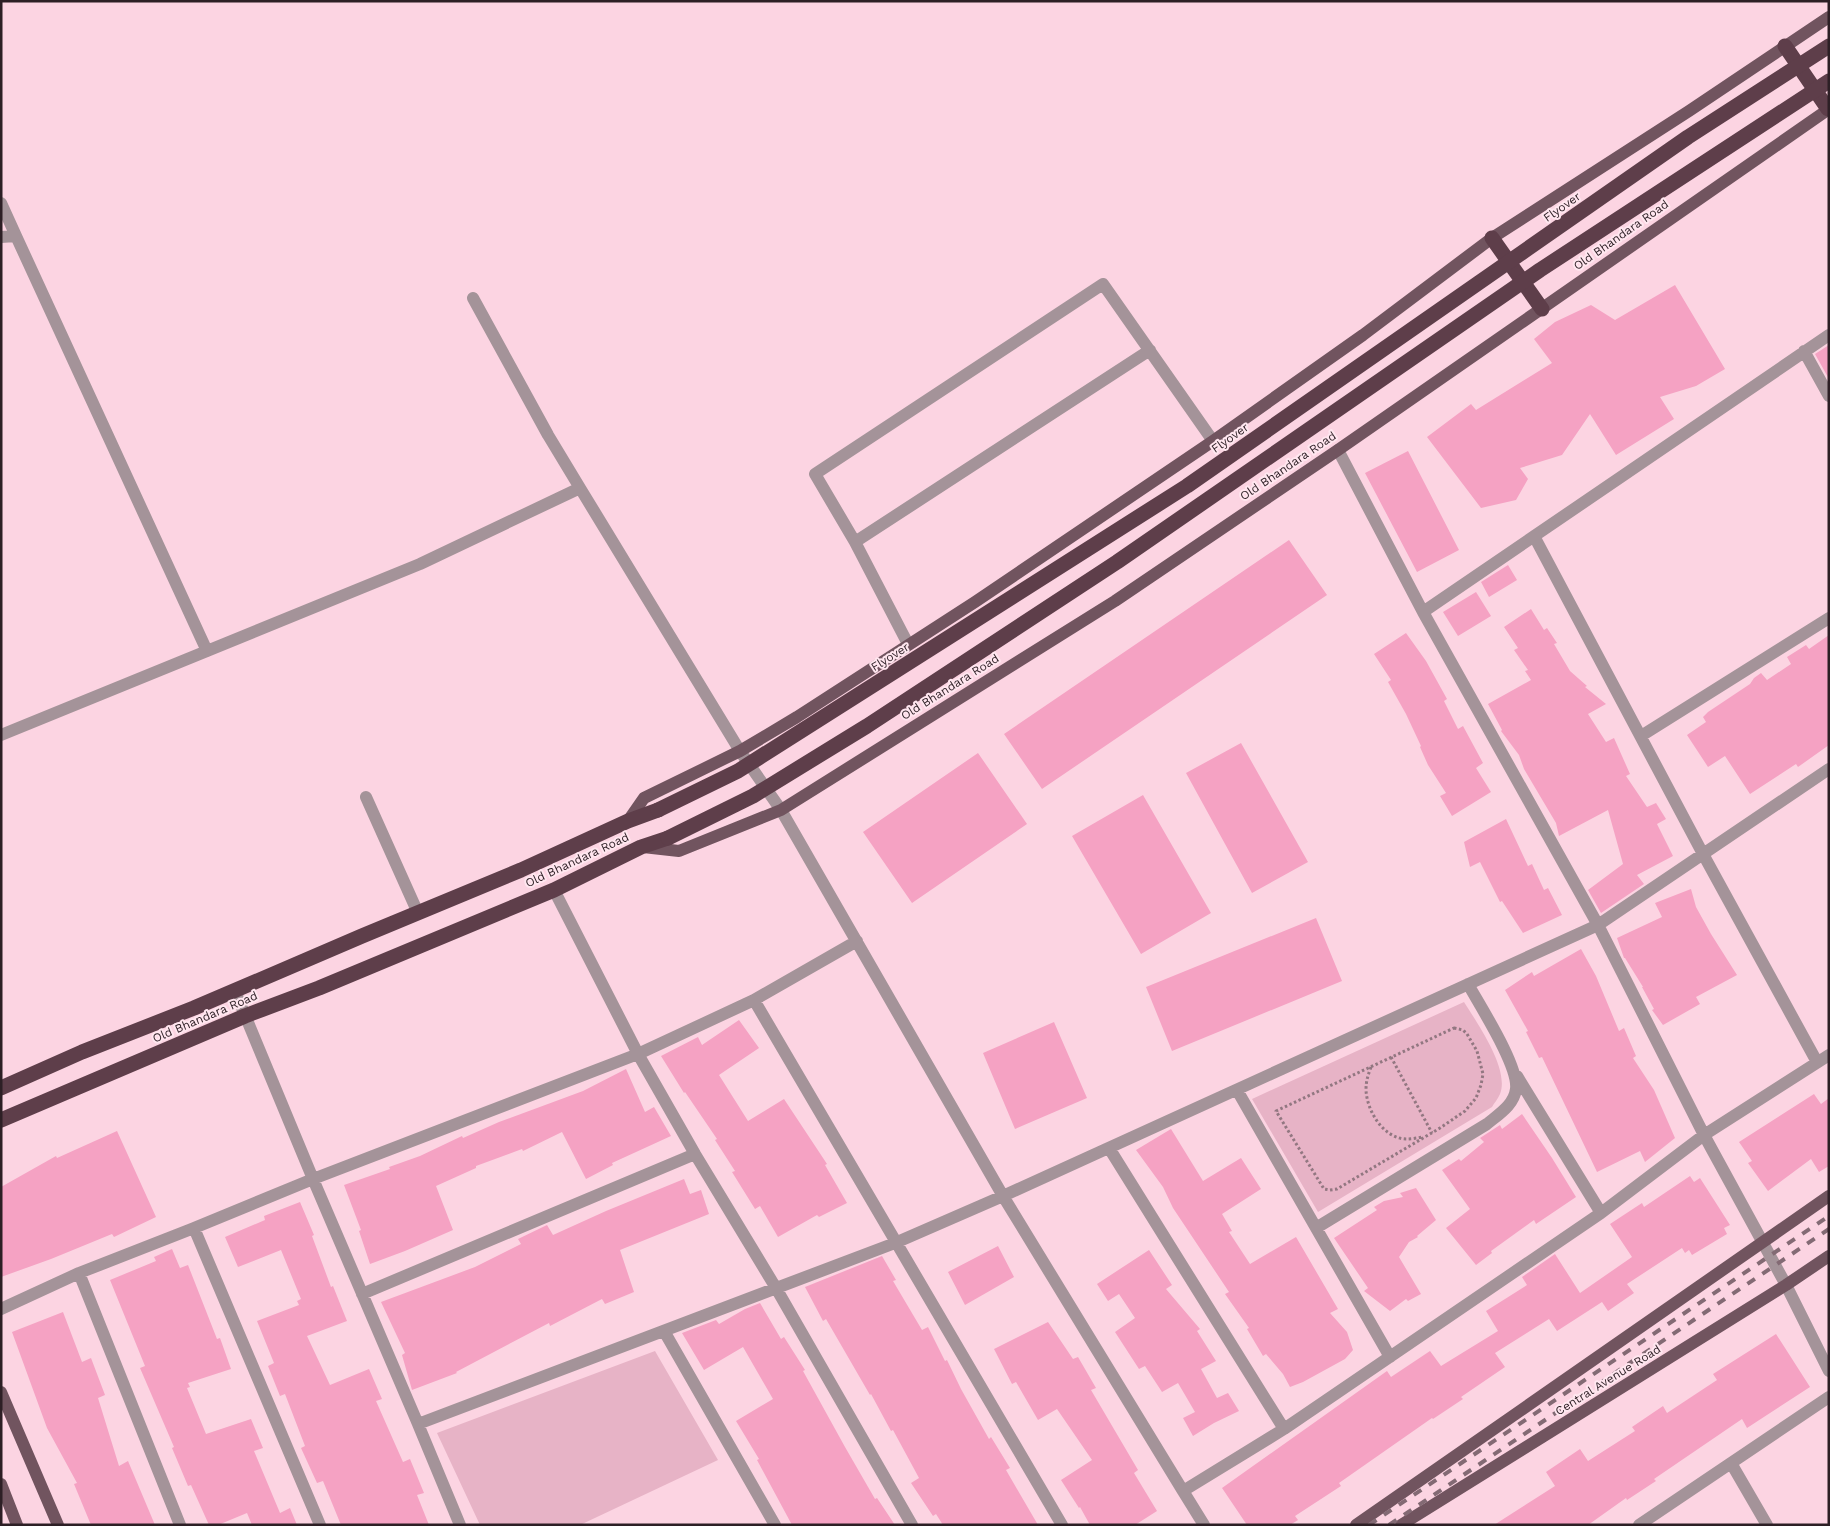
<svg xmlns="http://www.w3.org/2000/svg" width="1830" height="1526" font-family="'Work Sans',sans-serif">
<style>
.green{fill:#e7b3c6}
.building{fill:#f5a2c3}
.lines{fill:none;stroke-linecap:round;stroke-linejoin:round}
.path{stroke:#927781;stroke-width:3;stroke-dasharray:2.5 2.5;stroke-linecap:butt}
.minor{stroke:#a49399;stroke-width:12}
.major{stroke:#71545f;stroke-width:12}
.highway{stroke:#5e3e4a;stroke-width:15}
.rail{stroke:#836a74;stroke-width:4;stroke-dasharray:9 9;stroke-linecap:butt}
.highway-bridge{stroke:#5e3e4a;stroke-width:15}
.labels{text-anchor:middle;stroke-width:4;stroke-linejoin:round;paint-order:stroke}
.street-label{font-size:12px;fill:#2d1f25;stroke:#ffe6ef}
</style>
<rect width="100%" height="100%" fill="#fcd4e2"/>
<path class="green" d="M1464 1002C1477 1023 1510 1069 1500 1094 1498 1099 1494 1103 1492 1107L1318 1212 1252 1099Z
M655 1351 718 1460 580 1525H480L437 1433Z"/>
<path class="building" d="M1675 285 1725 369 1696 386 1660 397 1674 419 1616 455 1590 414 1562 455 1520 468 1528 479 1516 500 1481 508 1427 437 1471 404 1476 410 1552 363 1534 339 1555 322 1591 305 1615 320Z
M1829 345V379L1815 354Z
M1408 451 1459 550 1417 572 1365 473Z
M1289 540 1327 595 1042 789 1004 734Z
M1508 565 1517 580 1489 597 1481 582Z
M1476 592 1491 616 1458 636 1443 612Z
M1531 609 1544 630 1547 628 1557 643 1554 644 1570 671 1587 686 1585 687 1606 704 1588 714 1606 742 1614 738 1630 774 1626 776 1647 807 1656 803 1666 819 1657 824 1673 856 1637 875 1644 884 1601 913 1588 890 1623 864 1608 810 1559 836 1556 823 1524 769 1519 755 1501 731 1502 730 1488 704 1531 680 1525 671 1528 670 1514 650 1518 648 1504 627Z
M1406 633 1426 661 1447 699 1444 701 1458 729 1463 726 1483 763 1476 768 1491 792 1452 816 1440 796 1446 793 1428 765 1420 747 1421 746 1406 714 1388 682 1391 680 1374 654Z
M1829 635V745L1798 767 1796 764 1750 794 1725 756 1708 767 1687 735 1706 722 1703 717 1708 712 1750 684 1754 678 1761 673 1767 680 1791 664 1787 657 1806 645 1809 649Z
M1241 743 1308 862 1252 893 1186 773Z
M978 753 1027 824 912 903 863 832Z
M1143 795 1211 913 1141 954 1072 836Z
M1506 819 1528 866 1532 864 1544 890 1548 888 1562 915 1523 933 1502 901 1500 902 1480 862 1470 867 1464 842Z
M1691 889 1696 907 1711 934 1737 975 1696 997 1700 1004 1663 1025 1652 1010 1654 1009 1642 987H1643L1625 958H1624L1617 938 1662 917 1655 903Z
M1316 918 1342 981 1172 1051 1146 987Z
M1581 949 1596 976 1619 1031 1624 1028 1636 1056 1633 1058 1654 1090 1675 1138 1645 1162 1640 1151 1597 1172 1542 1057 1539 1058 1526 1032 1528 1031 1505 990 1532 972 1534 976Z
M739 1020 759 1048 719 1075 748 1121 784 1099 827 1164 825 1165 847 1203 819 1217 817 1215 778 1237 760 1206 755 1209 732 1172 735 1171 715 1140 717 1139 685 1092 684 1093 661 1056 698 1037 702 1045Z
M1054 1022 1087 1098 1015 1129 983 1053Z
M626 1069 645 1112 654 1107 671 1136 612 1163 613 1165 586 1179 562 1132 523 1151 522 1149 476 1166V1168L436 1186 453 1230 405 1251 370 1264 359 1231 361 1230 344 1185 390 1169 389 1167 420 1156 462 1136 463 1138 499 1122 583 1091Z
M1814 1094 1821 1104 1829 1098V1166L1819 1172 1811 1159 1768 1191 1748 1163 1752 1161 1739 1142Z
M1522 1114 1552 1158 1576 1197 1536 1224 1534 1220 1491 1251 1492 1253 1476 1265 1446 1228 1470 1209 1442 1170 1459 1159 1461 1161 1484 1142 1480 1138 1500 1125 1502 1129Z
M1171 1129 1203 1181 1241 1158 1261 1189 1222 1214 1232 1231 1229 1232 1250 1264 1296 1237 1338 1309 1330 1313 1347 1332 1353 1350 1345 1359 1303 1382 1290 1387 1283 1374 1266 1354 1263 1356 1247 1329 1249 1328 1225 1294 1229 1292 1173 1208 1163 1187 1136 1150Z
M117 1131 156 1217 114 1237 112 1234 51 1259 1 1277V1187L56 1156 57 1158Z
M1690 1176 1694 1182 1700 1178 1730 1225 1724 1228 1727 1234 1692 1255 1689 1250 1685 1253 1682 1248 1627 1284 1634 1293 1608 1311 1602 1302 1557 1331 1549 1319 1495 1353 1505 1367 1461 1397 1463 1399 1433 1419 1432 1418 1339 1483 1341 1486 1295 1516 1298 1520 1290 1525H1247L1222 1488 1387 1371 1391 1377 1430 1351 1441 1366 1498 1331 1486 1311 1527 1285 1522 1277 1555 1254 1580 1293 1632 1257 1610 1224 1642 1203 1644 1207Z
M684 1179 690 1194 701 1190 709 1214 620 1250 634 1292 605 1304 602 1299 550 1326 549 1323 456 1372 457 1373 412 1390 402 1355 405 1353 381 1302 475 1267 521 1244 518 1239 547 1225 553 1235 606 1211Z
M1416 1188 1436 1220 1417 1236 1418 1237 1409 1242 1399 1257 1421 1294 1408 1301 1406 1299 1390 1311 1364 1291 1368 1288 1334 1238 1377 1210 1374 1207 1384 1201 1403 1197 1400 1193Z
M300 1202 314 1235 312 1236 331 1287 333 1286 347 1321 307 1336 330 1385 369 1369 382 1399 376 1401 403 1462 410 1459 424 1493 417 1495 429 1525H341L323 1481 317 1483 301 1448 305 1446 285 1394 280 1396 268 1366 274 1363 257 1321 299 1305 297 1301 301 1299 281 1250 238 1267 225 1237 265 1220 264 1216Z
M998 1246 1014 1277 965 1305 948 1272Z
M172 1249 180 1268 188 1265 217 1339 220 1338 231 1369 188 1383 190 1387 187 1388 206 1434 251 1419 263 1448 254 1451 280 1513 290 1508 297 1525H252L247 1513 218 1525H209L191 1485 188 1486 172 1448 174 1447 140 1368 145 1366 110 1280 156 1261 154 1257Z
M1149 1250 1172 1285 1166 1289 1200 1329 1197 1331 1216 1361 1201 1369 1217 1398 1228 1393 1239 1411 1214 1423 1193 1436 1183 1418 1195 1412 1178 1383 1162 1392 1145 1366 1139 1369 1115 1332 1135 1318 1119 1294 1108 1301 1097 1284Z
M882 1256 896 1280 893 1281 922 1330 928 1327 945 1361 947 1360 961 1389 989 1439 991 1437 1010 1468 1006 1470 1038 1525H943L936 1514 933 1516 911 1483 919 1478 893 1430 891 1431 871 1394 870 1395 826 1319 823 1321 805 1287Z
M760 1303 781 1339 784 1337 805 1370 803 1371 845 1447 875 1499 877 1498 895 1525H792L757 1460 759 1459 736 1421 773 1399 743 1347 704 1370 682 1333 716 1320 719 1324 745 1309Z
M63 1312 82 1362 91 1358 105 1395 98 1398 119 1466 128 1461 155 1525H91L74 1484 77 1483 47 1428 12 1332Z
M1048 1322 1073 1359 1078 1357 1096 1388 1091 1390 1138 1470 1134 1473 1157 1511 1135 1525H1090L1080 1507 1079 1508 1061 1480 1092 1460 1057 1409 1038 1420 1016 1382 1012 1384 994 1349Z
M1776 1334 1810 1387 1747 1428 1742 1419 1654 1479 1656 1481 1627 1500 1626 1498 1588 1525H1494L1555 1486 1546 1472 1580 1449 1588 1461 1635 1431 1632 1427 1663 1406 1667 1413 1717 1380 1713 1374Z"/>
<g class="lines">
<path class="path" d="M1454 1028 1463 1030 1467 1034 1477 1051 1483 1074 1481 1085 1476 1098 1465 1111 1440 1128 1337 1189 1330 1190 1324 1189 1276 1111Z
M1391 1057 1432 1133
M1371 1067C1368 1075 1366 1081 1366 1090 1367 1111 1383 1138 1406 1139 1411 1139 1417 1138 1422 1137"/>
<path class="minor" d="M1 203 16 236
M1 237 16 236 207 651
M473 298 548 435 580 488
M1804 351 1829 396
M1338 450 1423 612 1829 335
M1534 536 1703 854 1817 1062
M855 542 1150 350
M1423 612 1598 925 1829 769
M908 644 855 542 815 474 1103 284 1213 441
M1 735 420 564 580 488 740 751 781 810 1003 1196 1598 925 1704 1135 1786 1285 1829 1371
M1641 736 1829 618
M366 797 418 913
M235 991 313 1179 418 1424 895 1243 1003 1196 1183 1491 1284 1429 1601 1213 1704 1135 1829 1055
M754 1000 857 941
M1517 1076 1601 1213
M1237 1090 1390 1357
M1109 1148 1284 1429
M1316 1228 1487 1124C1499 1114 1514 1105 1516 1089 1519 1066 1480 1006 1468 984
M79 1273 180 1525
M362 1294 695 1154
M1 1309 79 1273 194 1228
M664 1331 775 1525
M418 1424 460 1525
M1731 1463 1767 1525
M1183 1491 1204 1525
M320 1525 194 1228 313 1179 638 1054 554 890
M912 1525 776 1288 695 1154 638 1054 754 1000 1062 1525
M1639 1525 1829 1397"/>
<path class="major" d="M628 821 644 798 740 751 797 717 975 602 1213 441 1363 335 1492 238 1689 111 1829 17
M643 847 679 851 781 810 1115 601 1338 450 1829 109
M1 1392 58 1525
M1 1484 17 1525
M1356 1525 1829 1196
M1401 1525 1786 1285 1829 1256"/>
<path class="highway" d="M1785 46 1828 109
M1492 238 1542 309
M1 1088 82 1052 194 1008 362 936 521 870 628 821 658 810
M1 1120 245 1016 319 988 554 890 641 847 668 838"/>
<path class="rail" d="M1369 1525 1829 1216
M1389 1525 1829 1229"/>
<path class="highway-bridge" d="M658 810 738 771 1187 486 1688 137 1829 46
M668 838 753 796 867 726 1117 562 1540 270 1829 81"/>
</g>
<g class="labels">
<g class="street-label">
<text transform="translate(1562 207) rotate(-35)" y="4">Flyover</text>
<text transform="translate(1621 235) rotate(-35)" y="4">Old Bhandara Road</text>
<text transform="translate(1230 438) rotate(-35)" y="4">Flyover</text>
<text transform="translate(1288 466) rotate(-34)" y="4">Old Bhandara Road</text>
<text transform="translate(890 657) rotate(-32)" y="4">Flyover</text>
<text transform="translate(950 687) rotate(-32)" y="4">Old Bhandara Road</text>
<text transform="translate(577 860) rotate(-25)" y="4">Old Bhandara Road</text>
<text transform="translate(205 1017) rotate(-23)" y="4">Old Bhandara Road</text>
<text transform="translate(1608 1380) rotate(-32)" y="4">Central Avenue Road</text>
</g>
</g>
<rect width="1830" height="1526" fill="none" stroke="#2d1f25" stroke-width="5"/>
</svg>
